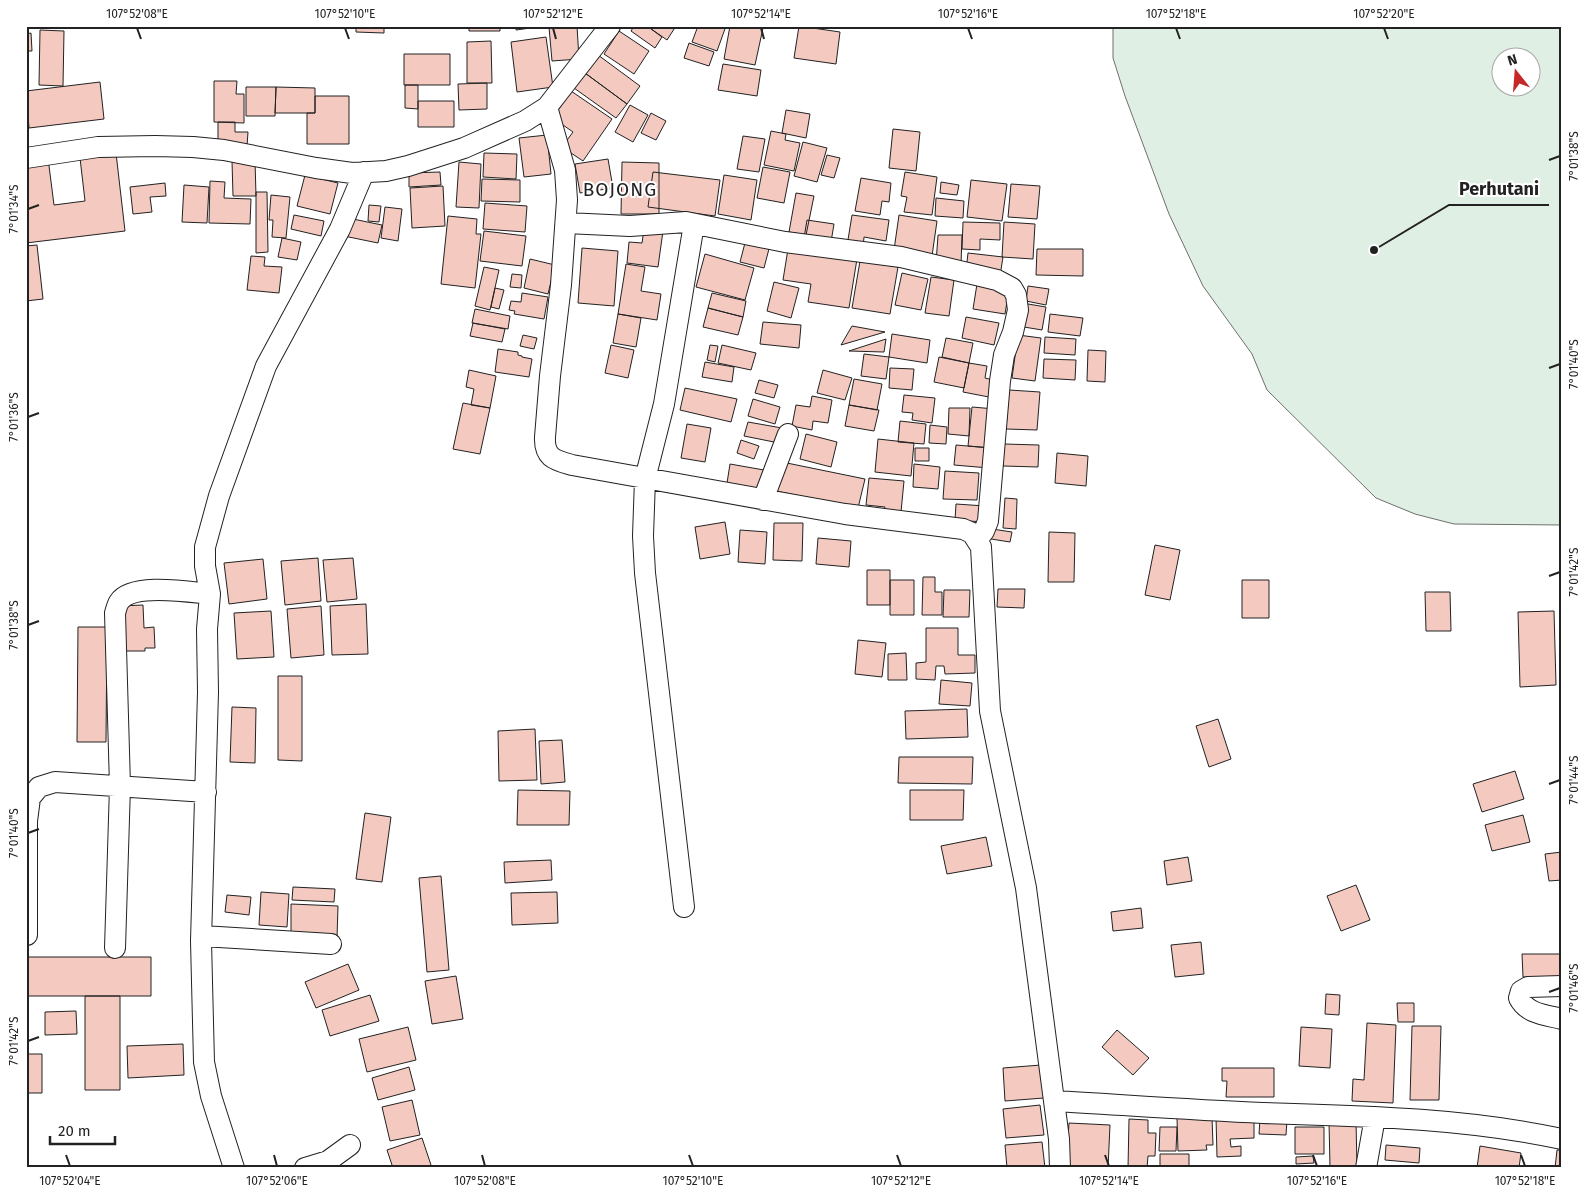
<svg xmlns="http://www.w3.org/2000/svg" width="1588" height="1194" font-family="'Fira Sans',sans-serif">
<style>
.green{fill:#e0efe3;stroke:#6f6f6f;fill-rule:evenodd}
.building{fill:#f3c9c0;stroke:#222}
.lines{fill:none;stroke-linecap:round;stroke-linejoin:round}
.minor-casing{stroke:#222;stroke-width:22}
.minor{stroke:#fff;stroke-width:20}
.ticks{fill:none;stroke:#222;stroke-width:2}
.labels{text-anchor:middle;stroke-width:4;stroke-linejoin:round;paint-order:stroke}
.quarter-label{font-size:19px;letter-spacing:1px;fill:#222;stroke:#fff}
.leader{fill:none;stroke:#222;stroke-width:2}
.callout-dot{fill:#222;stroke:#fff;stroke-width:2}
.callout-label{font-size:18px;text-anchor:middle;font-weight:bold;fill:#222;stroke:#fff;stroke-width:4;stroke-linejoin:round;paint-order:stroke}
.neatline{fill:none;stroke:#222;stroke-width:2}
.ticks-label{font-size:12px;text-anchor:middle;fill:#222}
</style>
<rect width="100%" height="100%" fill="#fff"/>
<path class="green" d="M1113 26H1562V525L1454 524 1415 514 1376 498 1267 390 1252 354 1203 286 1169 214 1125 96 1113 58ZM1500 58H1530V88H1500Z"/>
<path class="building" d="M356 26H384V33L356 32Z
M469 26H500V31H469Z
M516 26H545L516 30Z
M577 26 579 59 552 61 549 27Z
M634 26H647L662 37 655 48 631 31Z
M647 26H676L667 40Z
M698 26H726L717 51 692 42Z
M730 26H752L763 28 755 65 724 59Z
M799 26 840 32 836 64 794 58Z
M40 30 64 31 63 86 39 85Z
M619 31 649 51 634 74 604 54Z
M31 33 32 51H26V34Z
M546 37 553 87 517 92 511 42Z
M491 41 492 83H467V42Z
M689 43 714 52 709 66 684 58Z
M404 54H450V85H404Z
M598 55 640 86 627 104 585 73Z
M723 64 761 70 757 96 718 90Z
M585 73 627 104 616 118 574 88Z
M214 81H237L236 94H244V123L214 122Z
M100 82 104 119 29 128 26 91Z
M487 83V109L459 110 458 84Z
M405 85H418V109L405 108Z
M246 87H276L275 116H246Z
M276 87 315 88V113H275Z
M571 91 612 119 583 161 562 147 573 132 553 118Z
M315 96H349V144H307V113H315Z
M418 101H454V127H418Z
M630 105 648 115 633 142 615 132Z
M786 110 810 114 806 138 782 133Z
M651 113 666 121 656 140 641 133Z
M218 122H235V132H248L247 146H218Z
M893 129 920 132 916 171 889 168Z
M771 131 786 134 785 140 800 143 794 171 764 165Z
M547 135 551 174 524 177 519 138Z
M743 136 765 139 759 172 737 169Z
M803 142 827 148 817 182 794 176Z
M116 153 125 231 26 243V161L48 158 54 205 85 201 80 158Z
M484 153 517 154 516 179 483 177Z
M827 155 840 158 834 178 821 175Z
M608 159 613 188 580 193 575 164Z
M255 160 256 196H233L232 161Z
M459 162 481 164 479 208 456 207Z
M622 162 659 163V214H621Z
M763 167 790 172 784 203 757 198Z
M440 172 441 185 409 187V173Z
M653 172 720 180 715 216 648 207Z
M905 172 937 177 932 215 904 212 907 197 901 196Z
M305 175 338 183 330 214 297 206Z
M724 175 757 180 751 220 718 214Z
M861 178 891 183 889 202 882 201 880 215 855 211Z
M482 179 520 180V202L481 201Z
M971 180 1007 184 1002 221 967 217Z
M210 181 225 182 224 198 251 199 250 224 209 223Z
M941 182 959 185 957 195 940 193Z
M165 183 166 196 150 197 152 212 133 214 130 187Z
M1011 184 1040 186 1037 219 1008 217Z
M184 185 209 187 207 223 182 222Z
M443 186 445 226 412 228 410 188Z
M256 192H267L268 252 256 253Z
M796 193 814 196 806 235 789 232Z
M271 195 290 197 286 238 272 237 273 220H269Z
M936 198 964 201 963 218 935 216Z
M485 203 527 206 525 232 483 229Z
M369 205 381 206 379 222 368 221Z
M385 207 402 209 398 241 381 238Z
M294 215 324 221 321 236 291 229Z
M852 215 889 220 886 241 864 237 863 248 847 246Z
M899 215 937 221 932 256 894 250Z
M448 216 477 219 476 234H481L475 288 441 284Z
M348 218 382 225 378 243 344 236Z
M807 220 834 224 831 242 804 238Z
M963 222 1000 223V240L980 239V250L962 249Z
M1004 222 1035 224 1033 259 1002 257Z
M644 229 663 231 658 267 627 263 629 242 642 243Z
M484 231 526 236 522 266 480 261Z
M938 235H962L961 265 936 264Z
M282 238 301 242 297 260 278 257Z
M746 239 770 245 764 268 740 262Z
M37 245 43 299 26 301V246Z
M582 248 618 251 614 306 578 303Z
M788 249 857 259 849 308 808 302 811 284 783 280Z
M1037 249H1083V276L1036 275Z
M968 253 1003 257 1000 276 966 271Z
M705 254 754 268 745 300 696 287Z
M251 256 265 257 264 266 282 267 279 293 247 290Z
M530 259 555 265 548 294 524 288Z
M860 261 898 267 890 314 852 308Z
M626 264 645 267 641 291 661 294 657 320 618 314Z
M484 267 499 270 490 310 475 306Z
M902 273 928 279 921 310 895 305Z
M512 274 522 275 521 288 510 287Z
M931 277 954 280 949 316 925 313Z
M774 282 799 288 791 318 767 311Z
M977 284 1009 289 1005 314 973 309Z
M1028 286 1049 289 1046 305 1026 301Z
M495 288 504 290 499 309 491 307Z
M522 293 548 297 544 319 514 314 515 311 509 310 511 301 521 302Z
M712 293 746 301 743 317 708 308Z
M1022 303 1046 307 1042 330 1018 326Z
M708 308 743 317 738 335 703 327Z
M475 309 510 316 508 329 472 323Z
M618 314 641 318 636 347 613 343Z
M1050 314 1083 318 1080 336 1048 332Z
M966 317 999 323 994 345 962 338Z
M763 322 801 325 799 348 760 344Z
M473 323 505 329 502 342 470 336Z
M852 326 885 332 841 345Z
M892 334 930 340 927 363 889 357Z
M523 335 537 338 534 349 520 346Z
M1018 335 1041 338 1035 381 1012 378Z
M1045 337 1076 339 1075 355 1044 353Z
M946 338 973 343 969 363 942 357Z
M886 339 884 352 849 351Z
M611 345 634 350 628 378 605 373Z
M710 345 718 346 715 362 707 360Z
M722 345 756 353 751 370 718 363Z
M498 349 518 352V355L522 356V357L532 359 529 377 495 372Z
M1088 350 1106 351 1105 382 1087 381Z
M864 354 889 357 886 379 861 376Z
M939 357 969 363 964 388 934 382Z
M1044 359 1076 360 1075 380 1043 378Z
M705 362 734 367 732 382 702 377Z
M969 363 987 366 985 378 997 381 994 398 963 392Z
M890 368 914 369 912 390 889 388Z
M469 370 496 376 490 408 471 405 474 389 466 387Z
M823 370 852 378 845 400 817 393Z
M854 379 882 384 877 410 849 405Z
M759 380 778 385 774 398 755 393Z
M685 388 737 399 731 422 680 410Z
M1009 390 1040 392 1037 430 1006 429Z
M904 395 935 398 932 423 912 420 913 413 902 412Z
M812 396 832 400 828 423 813 421 812 430 792 426 796 405 810 407Z
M753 399 780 407 775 424 748 416Z
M463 403 490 408 480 454 453 449Z
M849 405 879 410 874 431 845 426Z
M972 407 995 409 991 448 968 446Z
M949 408H970L969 436 948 434Z
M900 421 926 424 924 444 898 442Z
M748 422 782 428 779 443 744 436Z
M687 424 711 428 705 462 681 458Z
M930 425 947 427 946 444 929 443Z
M806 434 837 442 831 467 800 459Z
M878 439 914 443 911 476 875 472Z
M741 440 759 446 754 459 737 453Z
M1004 444 1039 445 1038 467 1003 466Z
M956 445 991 448 989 468 954 465Z
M915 448H929V461H915Z
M1057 453 1088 456 1086 486 1055 483Z
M782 462 865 479 858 508 776 491Z
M730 464 764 470 761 489 727 483Z
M914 464 940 467 938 489 913 487Z
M945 471 979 473 977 500 943 499Z
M869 478 904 481 901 512 884 511 885 507 866 505Z
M1005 498 1017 499 1016 529 1003 528Z
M956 504 985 506 983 522 955 520Z
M725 522 730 554 700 559 695 527Z
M774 523H803L802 561 773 560Z
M992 529 1012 532 1010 542 991 539Z
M740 530 767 532 765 564 738 562Z
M1049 532 1075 533 1074 582H1048Z
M818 538 851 541 849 567 816 564Z
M1155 545 1180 550 1170 600 1145 595Z
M318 558 321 601 285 605 281 561Z
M353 558 357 599 327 602 323 560Z
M263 559 267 599 229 604 224 563Z
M867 570H890V605H867Z
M923 577H935V592H942V615H922Z
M890 580H914V615H890Z
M1242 580H1269V618H1242Z
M998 589H1025L1024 608 997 607Z
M944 590H970L969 617H943Z
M1425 592H1450L1451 631H1426Z
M366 604 368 654 332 655 330 606Z
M143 605 144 628 154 627 155 648H145V651H121L120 606Z
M321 606 324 655 291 658 287 609Z
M271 611 274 657 237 659 234 613Z
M1554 611 1556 685 1520 687 1518 612Z
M78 627H107L106 742H77Z
M926 628H958V655H975V673L945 674 944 666H936L935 680 916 679V663L926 662Z
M858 640 886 643 882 677 855 674Z
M906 653 907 680H888V654Z
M278 676H302V761L278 760Z
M941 680 972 683 970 706 939 704Z
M232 707 256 708 255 763 230 762Z
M967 709 968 737 906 739 905 711Z
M1218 719 1231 759 1209 767 1196 726Z
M535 729 537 780 499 781 498 731Z
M562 740 565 782 541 784 539 741Z
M899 757H973L972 784 898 783Z
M1515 771 1524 799 1482 812 1473 784Z
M518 790 570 791 569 825H517Z
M910 790H964L963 820H910Z
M365 813 391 817 382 882 356 879Z
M1523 815 1530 842 1492 851 1485 825Z
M986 837 992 866 947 874 941 846Z
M1562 852V880L1549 881 1545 854Z
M1188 857 1192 881 1167 885 1164 861Z
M551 860 552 880 505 883 504 862Z
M441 876 449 970 427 972 419 878Z
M1356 885 1370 920 1341 931 1327 896Z
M293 887 335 889 334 902 292 900Z
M261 892 289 894 287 927 259 925Z
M557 892 558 923 512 925 511 893Z
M227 895 251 897 249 915 225 912Z
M291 904 338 906 337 938 291 937Z
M1141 908 1143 928 1113 931 1111 912Z
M1201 942 1204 974 1175 977 1171 945Z
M1522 954H1562V977H1523Z
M26 957H151V996H26Z
M348 964 359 990 316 1008 305 982Z
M456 976 463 1019 432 1024 425 981Z
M1326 994 1340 995 1339 1015 1325 1014Z
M370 995 379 1021 330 1036 322 1010Z
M85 996H120V1090H85Z
M1397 1003H1414V1022H1398Z
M76 1011 77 1034 45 1035V1012Z
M1367 1023 1396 1025 1393 1103 1352 1101 1353 1079 1364 1080Z
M1412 1026H1441L1439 1100H1410Z
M408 1027 416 1060 367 1072 359 1039Z
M1301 1027 1332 1029 1330 1068 1299 1066Z
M1117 1030 1149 1058 1133 1075 1102 1047Z
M183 1044 184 1075 128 1078 127 1046Z
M26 1054H42V1093H26Z
M1041 1065 1044 1098 1005 1101 1003 1068Z
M409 1067 415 1090 378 1100 372 1078Z
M1222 1068H1274V1097H1226L1227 1081H1222Z
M412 1100 420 1135 390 1141 382 1107Z
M1040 1105 1044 1135 1006 1138 1003 1109Z
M1254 1116V1138L1230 1139 1231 1147 1241 1146V1156L1217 1157 1216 1117Z
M1212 1117 1213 1145H1206L1207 1150 1178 1151 1177 1118Z
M1129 1119 1148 1120V1133H1156L1155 1156H1148L1147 1168H1128Z
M1260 1119 1287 1120 1286 1135 1259 1134Z
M1329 1121H1356L1357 1168H1330Z
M1069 1123 1110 1125 1108 1168H1066Z
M1160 1127H1177L1176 1151H1159Z
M1295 1127H1324V1154H1295Z
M422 1138 432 1168H393L387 1150Z
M1042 1142 1045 1168H1007L1005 1145Z
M1386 1145 1420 1148 1419 1163 1385 1160Z
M1480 1146 1521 1153 1519 1168H1477Z
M1557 1150H1562V1168H1555Z
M1160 1154H1189V1168H1160Z
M1313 1156 1314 1163 1296 1164V1157Z"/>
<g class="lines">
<defs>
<path id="minor" d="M547 107 565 170 567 200 561 285 550 376 545 437C544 458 555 460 572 465L845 514 963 529 972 533 981 547 990 711 1026 888 1059 1139 1060 1168
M26 158 98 147 155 146 193 147 224 150 316 168 352 173 386 171 408 166 464 148 525 121 547 107 610 26
M566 223 630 226 686 222 785 242 901 257 997 280 1012 288 1016 295 1018 310 1013 332 1004 355 1000 381 988 521 984 531 977 540
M763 500 788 434
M684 907 645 573 643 536 645 479 664 404 694 224
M27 935V821L30 798 39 787 55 782 206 792
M202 936 331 944
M115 948 120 786 115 613C116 610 117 605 119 602 132 582 189 592 210 594
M1562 986 1528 987 1521 991 1519 998C1527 1014 1546 1015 1562 1019
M1055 1101C1124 1105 1194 1110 1263 1113 1363 1116 1464 1118 1562 1139
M234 1168 211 1096 204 1062 201 941 208 692 207 629 210 594 205 566V547L219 496 266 366 340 229 364 172
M305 1168 328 1161 350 1145
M1366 1168 1375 1117"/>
</defs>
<use href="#minor" class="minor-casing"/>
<use href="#minor" class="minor"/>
</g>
<path class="ticks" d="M137 28 141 39M345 28 349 39M553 28 556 39M761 28 764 39M968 28 972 39M1176 28 1180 39M1384 28 1388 39M1549 160 1560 156M28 209 39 205M1549 368 1560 364M28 417 39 413M1549 576 1560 572M28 625 39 621M1549 784 1560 780M28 833 39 829M1549 992 1560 988M28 1041 39 1037M66 1155 70 1166M274 1155 277 1166M482 1155 485 1166M689 1155 693 1166M897 1155 901 1166M1105 1155 1109 1166M1313 1155 1317 1166M1521 1155 1525 1166"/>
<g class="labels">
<g class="quarter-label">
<text x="620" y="196">BOJONG</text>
</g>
</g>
<path class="leader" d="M1374 250L1449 205H1549"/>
<circle class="callout-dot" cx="1374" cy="250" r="5"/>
<g class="callout-label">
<text x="1499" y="195">Perhutani</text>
</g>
<rect width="1588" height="1194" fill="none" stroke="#ffffff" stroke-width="55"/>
<g transform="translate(1516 72) rotate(343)"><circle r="24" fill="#ffffff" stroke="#a7a7a7"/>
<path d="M0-4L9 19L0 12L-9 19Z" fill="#c62828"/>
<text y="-8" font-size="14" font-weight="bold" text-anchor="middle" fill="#222222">N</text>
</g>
<path d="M50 1136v8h65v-8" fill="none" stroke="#222222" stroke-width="2.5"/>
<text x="58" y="1136" font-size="15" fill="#222222" stroke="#ffffff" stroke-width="4" paint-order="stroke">20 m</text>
<rect x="28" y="28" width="1532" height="1138" class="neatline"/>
<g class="ticks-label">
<text x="137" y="18">107°52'08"E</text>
<text x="345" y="18">107°52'10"E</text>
<text x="553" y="18">107°52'12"E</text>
<text x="761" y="18">107°52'14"E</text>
<text x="968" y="18">107°52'16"E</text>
<text x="1176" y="18">107°52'18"E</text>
<text x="1384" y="18">107°52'20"E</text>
<text transform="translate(1574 156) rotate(-90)" y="4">7°01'38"S</text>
<text transform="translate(14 209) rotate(-90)" y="4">7°01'34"S</text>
<text transform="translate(1574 364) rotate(-90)" y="4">7°01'40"S</text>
<text transform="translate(14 417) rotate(-90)" y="4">7°01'36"S</text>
<text transform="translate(1574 572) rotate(-90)" y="4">7°01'42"S</text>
<text transform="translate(14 625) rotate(-90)" y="4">7°01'38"S</text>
<text transform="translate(1574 780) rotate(-90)" y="4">7°01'44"S</text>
<text transform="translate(14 833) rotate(-90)" y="4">7°01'40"S</text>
<text transform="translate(1574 988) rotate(-90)" y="4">7°01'46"S</text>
<text transform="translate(14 1041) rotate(-90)" y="4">7°01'42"S</text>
<text x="70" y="1185">107°52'04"E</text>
<text x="277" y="1185">107°52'06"E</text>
<text x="485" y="1185">107°52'08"E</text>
<text x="693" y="1185">107°52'10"E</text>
<text x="901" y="1185">107°52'12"E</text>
<text x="1109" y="1185">107°52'14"E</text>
<text x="1317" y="1185">107°52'16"E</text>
<text x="1525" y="1185">107°52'18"E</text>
</g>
</svg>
